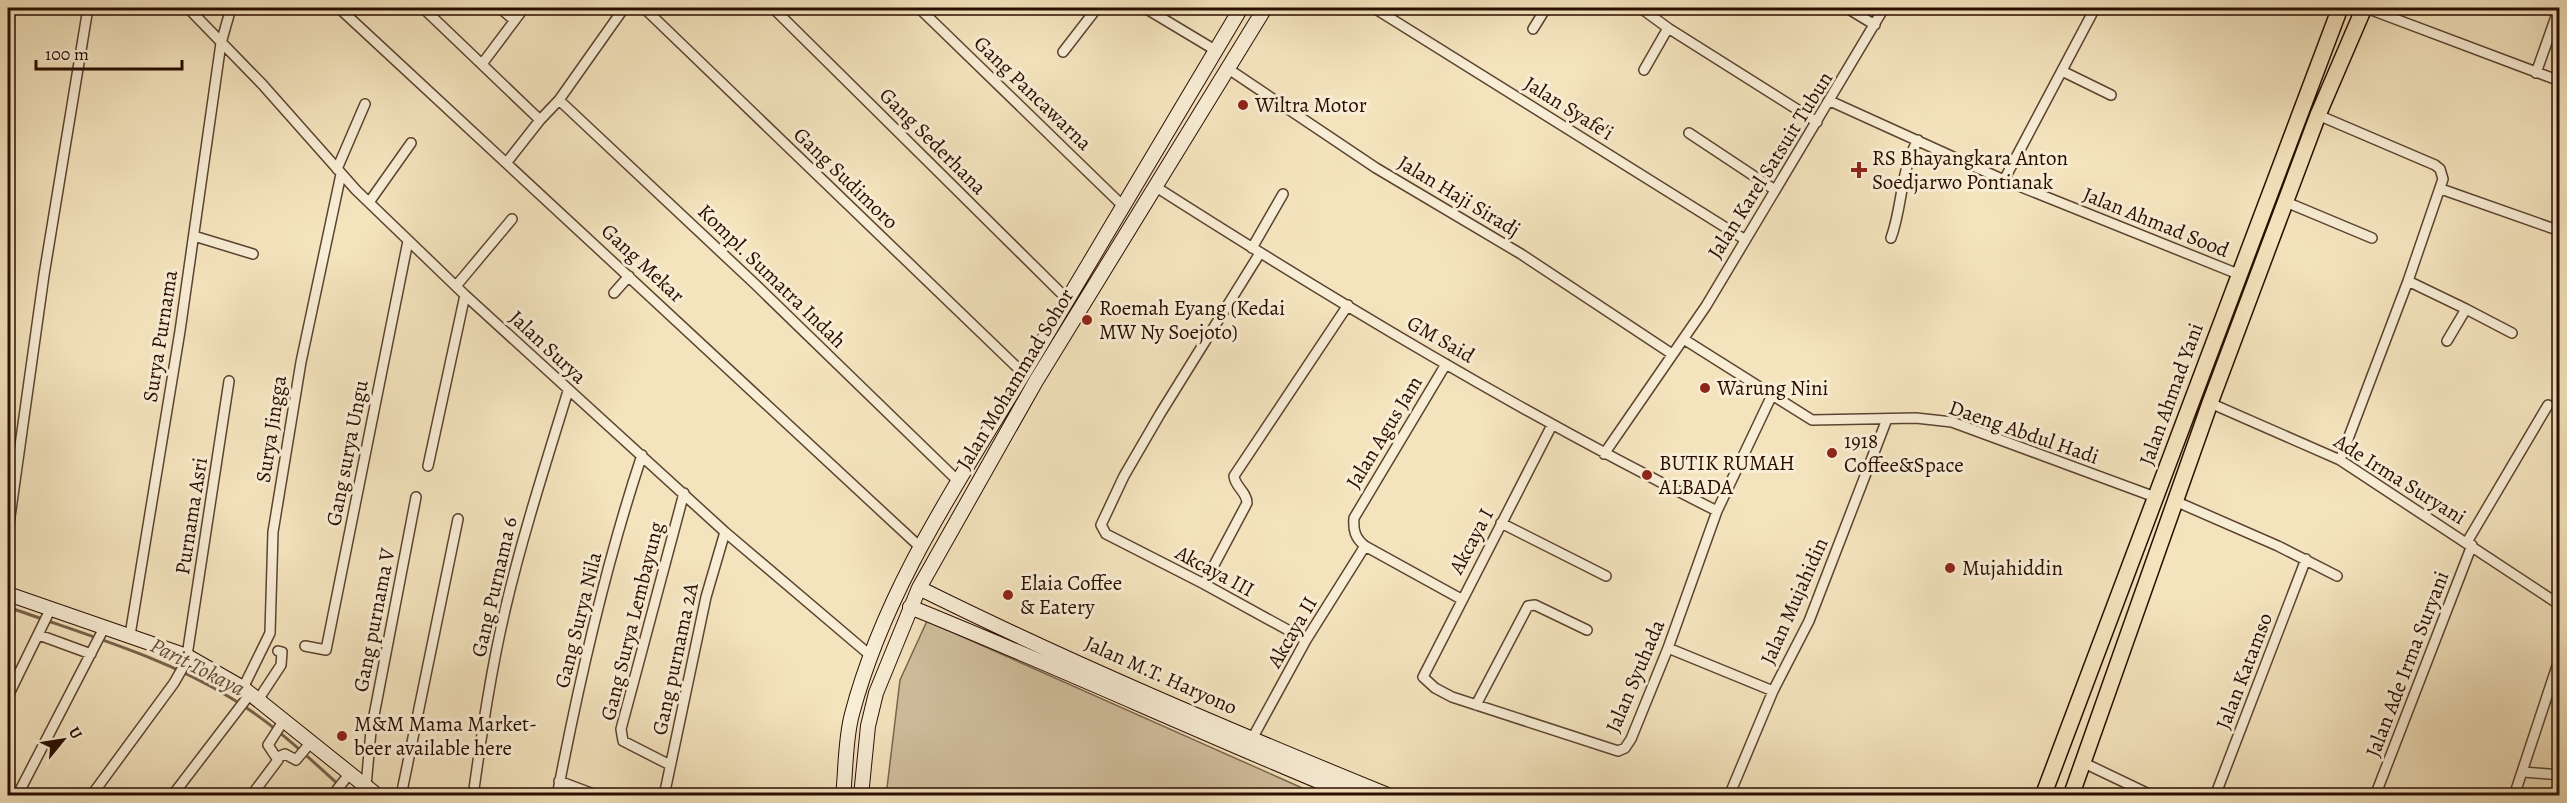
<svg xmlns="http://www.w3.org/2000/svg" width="2567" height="803" font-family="Alegreya,serif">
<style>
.green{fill:#d1bf9e;stroke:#7d664f;stroke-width:1.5}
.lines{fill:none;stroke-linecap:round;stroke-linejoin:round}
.stream{stroke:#79624b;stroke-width:3}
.street-casing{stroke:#5c4330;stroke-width:12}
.secondary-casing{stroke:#290d00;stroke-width:16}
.primary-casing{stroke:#290d00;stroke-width:18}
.street{stroke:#f8edd5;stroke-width:9}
.secondary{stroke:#f8edd5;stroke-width:14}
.primary{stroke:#f4e4be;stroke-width:15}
.poi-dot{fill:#8f2418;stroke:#f8edd5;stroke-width:2}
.labels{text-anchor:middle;stroke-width:6;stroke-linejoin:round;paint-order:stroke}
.street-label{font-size:21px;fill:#290d00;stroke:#f8edd5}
.poi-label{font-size:21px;fill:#290d00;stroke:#f8edd5;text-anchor:start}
.water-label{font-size:22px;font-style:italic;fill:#654d38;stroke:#f8edd5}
</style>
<rect width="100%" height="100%" fill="#f4e4be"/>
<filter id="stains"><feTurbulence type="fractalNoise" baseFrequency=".00333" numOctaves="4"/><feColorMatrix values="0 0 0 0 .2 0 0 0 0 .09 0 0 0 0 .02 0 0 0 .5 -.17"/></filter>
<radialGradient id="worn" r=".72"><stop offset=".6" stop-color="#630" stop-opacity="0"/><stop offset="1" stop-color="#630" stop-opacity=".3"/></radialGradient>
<path class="green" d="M927 621 1318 795 886 796 900 680Z"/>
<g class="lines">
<path class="stream" d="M8 607C83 634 162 656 231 698 275 724 313 762 351 796"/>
<defs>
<path id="street" d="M188 8 262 84 356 190 465 295 725 532 871 656
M339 8 920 547
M423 8 540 120
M500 8 514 20
M644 8 1024 374
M773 8 1068 300
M919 8 1122 205
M1145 8 1215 50
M1374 8 1744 239
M1847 8 1875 25
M2366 8 2560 81
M1642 9 1668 28
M1533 29 1546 8
M1063 52 1097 8
M482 64 524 8
M1227 68 1376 168 1521 254 1672 354
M1644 70 1668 28 1817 122
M2062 71 2111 95
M2536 73 2559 8
M559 100 755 284 957 480
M1830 101 2004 180 2238 274
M2318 115 2435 165 2440 169 2443 179 2408 281 2340 460
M1689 133 1775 190
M507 162 540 120 559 100 624 8
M337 169 365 104
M2004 180 2095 8
M1156 187C1338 303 1523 414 1717 511
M2441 189 2560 231
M370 201 411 143
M2286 202 2372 238
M194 236 253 254
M1891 238C1903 205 1900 170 1918 140
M1252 248 1283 194
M1260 253 1160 414 1124 476 1101 525 1106 534 1204 584 1306 640
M2408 281 2466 309 2447 341
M456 286 512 219
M614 293 629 276
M2466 309 2512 333
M1685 340 1812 420 1916 418 1952 422 2155 497
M1446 364 1354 518C1353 530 1355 538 1365 546L1461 599
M2210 403 2340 460 2560 605
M1552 425 1423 677 1435 688 1452 697 1618 751 1625 748 1631 739 1668 648 1717 511 1772 395
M1604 454 1706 306 1884 8
M428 466 465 295
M2175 501 2278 546 2337 576
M1501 523 1606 576
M8 531 44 275 88 8
M2467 542 2548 405
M1204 584 1247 503C1247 492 1235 487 1234 476L1348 305
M39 635 91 654
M130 635 180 331 221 43 231 8
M305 646 326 650 408 241
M1668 648 1773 691
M243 688 270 633 273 532 301 362 341 174
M8 696 50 610
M258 700 281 665 282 652 278 651
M1476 705 1528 606 1535 605 1587 630
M1253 737 1306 640 1365 546
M278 757 285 754 296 760 312 741
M2082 762 2153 796
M670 765 623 741 621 729 684 493
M2524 772 2560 775
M559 781 599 796
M366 786 371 731 416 497
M17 796 104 628
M91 796 174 683 186 662 229 381
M172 796 250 694
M251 796 278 760 268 745 284 720
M332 796 350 773
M401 796 458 519
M473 796C482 732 491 669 506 606 523 534 546 463 568 391
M557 796C579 681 605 566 642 455
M664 796 706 597 725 532
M1729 796 1773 691 1809 621 1887 419
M2215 796 2306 559
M2375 796 2472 545
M2514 796 2560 657"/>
<path id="secondary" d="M919 588C1072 664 1231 731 1390 796
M8 594 187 656 243 688 378 796
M910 607C1059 667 1205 735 1354 796
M843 796C846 769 845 740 852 714 887 581 968 468 1037 351 1105 237 1172 122 1241 8
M861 796 868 726 876 693 919 588 1036 381 1265 8"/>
<path id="primary" d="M2043 796 2340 8
M2071 796 2210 403 2318 115 2364 8"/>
</defs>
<use href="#street" class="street-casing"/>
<use href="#secondary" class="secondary-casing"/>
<use href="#primary" class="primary-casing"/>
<use href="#street" class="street"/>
<use href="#secondary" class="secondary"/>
<use href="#primary" class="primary"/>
</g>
<g class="poi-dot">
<circle cx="1243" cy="105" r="6"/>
<path d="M1856 161h6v6h6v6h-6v6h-6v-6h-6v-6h6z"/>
<circle cx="1087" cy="320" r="6"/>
<circle cx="1705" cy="388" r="6"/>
<circle cx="1832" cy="453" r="6"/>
<circle cx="1647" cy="475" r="6"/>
<circle cx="1950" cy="568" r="6"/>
<circle cx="1008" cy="595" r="6"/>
<circle cx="342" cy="736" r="6"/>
</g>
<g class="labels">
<g class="street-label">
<text transform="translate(1033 93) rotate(44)" y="7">Gang Pancawarna</text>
<text transform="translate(1569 108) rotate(32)" y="7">Jalan Syafe'i</text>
<text transform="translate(933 141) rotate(45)" y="7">Gang Sederhana</text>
<text transform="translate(1770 165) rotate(-58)" y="7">Jalan Karel Satsuit Tubun</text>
<text transform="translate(846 178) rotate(44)" y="7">Gang Sudimoro</text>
<text transform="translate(1459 196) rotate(31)" y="7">Jalan Haji Siradj</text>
<text transform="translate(2156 222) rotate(22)" y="7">Jalan Ahmad Sood</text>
<text transform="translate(643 263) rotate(43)" y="7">Gang Mekar</text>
<text transform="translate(772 276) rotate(44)" y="7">Kompl. Sumatra Indah</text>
<text transform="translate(160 336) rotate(-81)" y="7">Surya Purnama</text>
<text transform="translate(1441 339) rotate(30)" y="7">GM Said</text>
<text transform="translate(548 347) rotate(43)" y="7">Jalan Surya</text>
<text transform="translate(1015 379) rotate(-59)" y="7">Jalan Mohammad Sohor</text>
<text transform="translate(2171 394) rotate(-70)" y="7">Jalan Ahmad Yani</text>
<text transform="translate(271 429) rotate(-81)" y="7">Surya Jingga</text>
<text transform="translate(1384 432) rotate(-59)" y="7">Jalan Agus Jam</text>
<text transform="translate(2024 432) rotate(19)" y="7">Daeng Abdul Hadi</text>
<text transform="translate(347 453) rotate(-79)" y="7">Gang surya Ungu</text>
<text transform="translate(2400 479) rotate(32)" y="7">Ade Irma Suryani</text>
<text transform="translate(191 516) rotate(-81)" y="7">Purnama Asri</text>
<text transform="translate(1471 541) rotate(-62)" y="7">Akcaya I</text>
<text transform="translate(1215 571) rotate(28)" y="7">Akcaya III</text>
<text transform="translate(494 587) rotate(-77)" y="7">Gang Purnama 6</text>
<text transform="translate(1794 601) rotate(-66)" y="7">Jalan Mujahidin</text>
<text transform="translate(374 620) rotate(-79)" y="7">Gang purnama V</text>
<text transform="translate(578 620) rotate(-76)" y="7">Gang Surya Nila</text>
<text transform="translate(632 621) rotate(-76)" y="7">Gang Surya Lembayung</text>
<text transform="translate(1292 632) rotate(-60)" y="7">Akcaya II</text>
<text transform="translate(675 659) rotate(-78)" y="7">Gang purnama 2A</text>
<text transform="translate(2407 664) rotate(-69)" y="7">Jalan Ade Irma Suryani</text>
<text transform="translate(2244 671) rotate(-69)" y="7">Jalan Katamso</text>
<text transform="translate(1161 675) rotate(24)" y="7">Jalan M.T. Haryono</text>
<text transform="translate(1635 676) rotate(-67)" y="7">Jalan Syuhada</text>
</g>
<g class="poi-label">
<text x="1255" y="112">Wiltra Motor</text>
<text x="1872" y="165">RS Bhayangkara Anton<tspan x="1872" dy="24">Soedjarwo Pontianak</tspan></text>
<text x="1099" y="315">Roemah Eyang (Kedai<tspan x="1099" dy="24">MW Ny Soejoto)</tspan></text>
<text x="1717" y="395">Warung Nini</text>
<text x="1844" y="448">1918<tspan x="1844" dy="24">Coffee&amp;Space</tspan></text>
<text x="1659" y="470">BUTIK RUMAH<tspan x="1659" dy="24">ALBADA</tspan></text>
<text x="1962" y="575">Mujahiddin</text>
<text x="1020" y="590">Elaia Coffee<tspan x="1020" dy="24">&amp; Eatery</tspan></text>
<text x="354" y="731">M&amp;M Mama Market-<tspan x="354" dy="24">beer available here</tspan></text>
</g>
<g class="water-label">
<text transform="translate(198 666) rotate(27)" y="8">Parit Tokaya</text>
</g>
</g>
<rect width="2567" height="803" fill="none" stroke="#f4e4be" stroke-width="30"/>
<rect x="9" y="9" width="2549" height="785" fill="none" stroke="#290d00" stroke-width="3"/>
<rect x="15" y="15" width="2537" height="773" fill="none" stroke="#290d00" stroke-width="1.5"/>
<g transform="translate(63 740) rotate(60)" stroke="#f8edd5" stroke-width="4.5" paint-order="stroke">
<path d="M0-4.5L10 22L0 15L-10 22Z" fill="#290d00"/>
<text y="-9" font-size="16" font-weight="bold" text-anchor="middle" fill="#290d00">U</text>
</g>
<path d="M36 60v9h146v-9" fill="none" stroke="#290d00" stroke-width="3"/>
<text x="45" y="60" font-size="18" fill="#290d00" stroke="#f8edd5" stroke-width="4.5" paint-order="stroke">100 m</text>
<rect width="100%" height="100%" filter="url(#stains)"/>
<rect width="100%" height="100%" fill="url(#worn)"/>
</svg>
